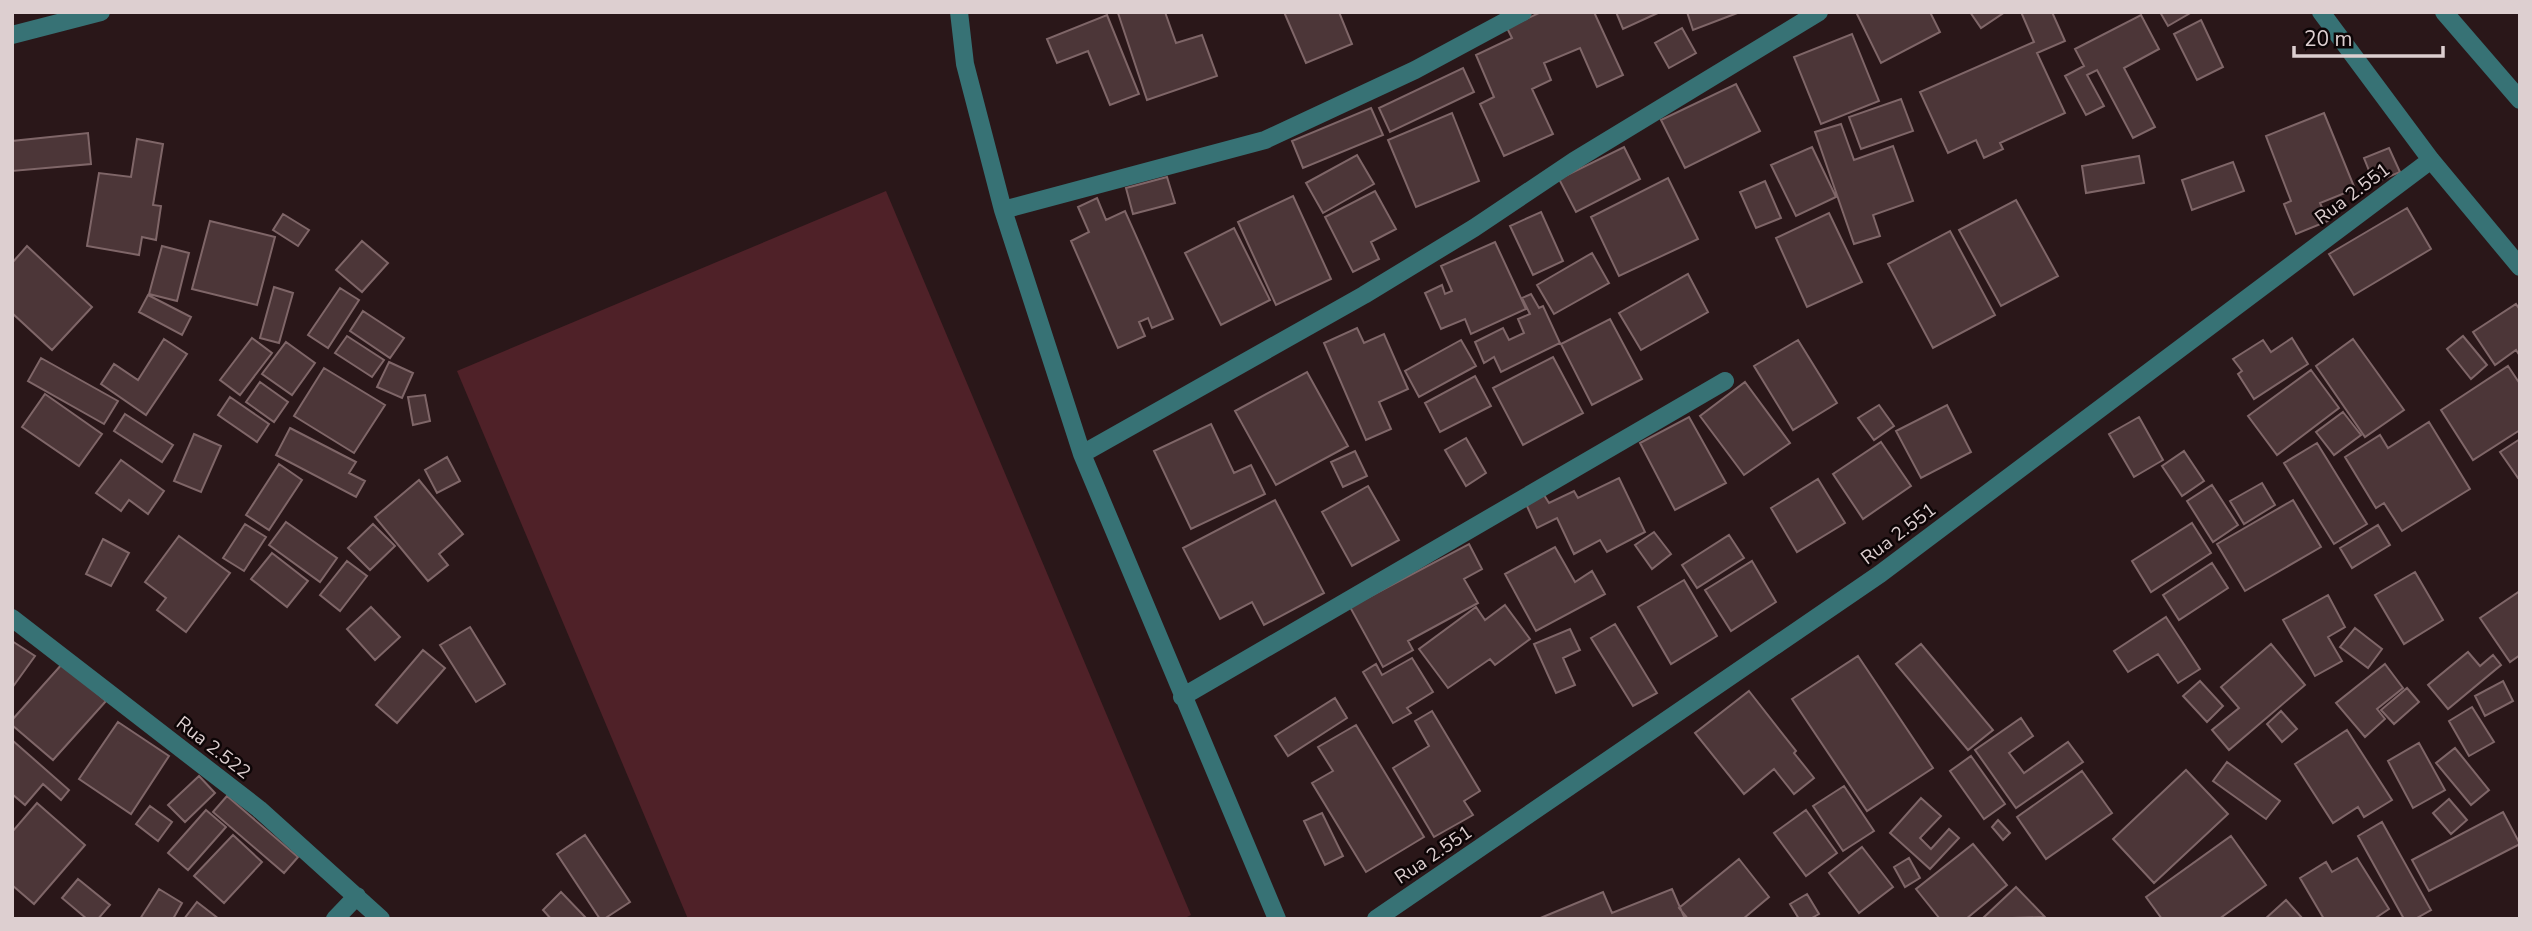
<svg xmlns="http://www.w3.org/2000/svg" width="2532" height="931" font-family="'Nunito Sans',sans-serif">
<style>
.green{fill:#4f2128}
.building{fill:#4c3638;stroke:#7f6668;stroke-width:2}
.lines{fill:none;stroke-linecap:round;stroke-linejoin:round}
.minor{stroke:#377275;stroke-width:18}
.labels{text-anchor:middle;stroke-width:5;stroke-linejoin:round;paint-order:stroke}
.street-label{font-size:19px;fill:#ddcfd0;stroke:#0d0506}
</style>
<rect width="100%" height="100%" fill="#2a1719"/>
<path class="green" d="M886 191 1191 915 1183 919H688L457 371Z"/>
<path class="building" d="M1165 12 1176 43 1202 35 1217 76 1147 100 1118 13Z
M1284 12H1339L1352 44 1306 63Z
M1541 12H1594L1623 75 1597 87 1580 48 1544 63 1551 80 1532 89 1553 134 1504 156 1480 104 1494 97 1476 55 1512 38 1507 28Z
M1616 12H1660L1623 29Z
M1687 12H1740L1693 30Z
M1856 12H1930L1940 32 1881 63Z
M1970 12H2005L1981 28Z
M2021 12H2052L2065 41 2037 53 2065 113 2000 143 2003 149 1984 158 1976 140 1948 153 1920 92 2034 42Z
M2160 12H2192L2168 26Z
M1107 15 1139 94 1110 105 1088 51 1057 63 1047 39Z
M2141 15 2159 49 2124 68 2155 127 2133 138 2097 70 2087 75 2104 106 2086 115 2065 76 2084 66 2075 49Z
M2201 20 2223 67 2197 80 2174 34Z
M1682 28 1696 53 1669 68 1655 43Z
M1852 34 1879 101 1821 124 1794 57Z
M1463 68 1474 92 1390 132 1379 108Z
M1736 84 1760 131 1685 168 1661 120Z
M1901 99 1913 131 1861 149 1849 117Z
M1371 108 1383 135 1303 168 1292 141Z
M1452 113 1479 181 1416 207 1388 140Z
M2324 113 2355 189 2320 203 2328 221 2296 234 2284 204 2291 201 2266 136Z
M1841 124 1854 160 1893 146 1913 201 1873 215 1880 236 1854 244 1815 132Z
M88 133 91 164 12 171V141Z
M137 139 163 144 153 205 161 206 156 240 142 237 139 255 87 246 99 173 131 177Z
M1624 147 1640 179 1576 212 1559 179Z
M1812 147 1836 197 1796 216 1771 165Z
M2389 148 2400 172 2374 183 2364 158Z
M1357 155 1374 184 1323 213 1306 183Z
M2139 156 2144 183 2086 193 2082 166Z
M2233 162 2244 191 2192 210 2182 180Z
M1167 177 1175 203 1133 214 1126 188Z
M1668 178 1698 239 1619 276 1591 217Z
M1765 181 1781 218 1756 228 1740 192Z
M1375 191 1396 229 1371 242 1379 259 1353 272 1325 217Z
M1293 196 1331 279 1276 305 1238 222Z
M1097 198 1106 220 1125 211 1173 319 1152 328 1148 318 1139 322 1145 336 1118 348 1071 241 1089 232 1078 207Z
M2016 200 2058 276 2001 306 1959 230Z
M2407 208 2431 249 2354 295 2329 254Z
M1541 212 1563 261 1533 275 1510 226Z
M1829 213 1862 282 1807 307 1776 238Z
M283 214 309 230 298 246 273 230Z
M210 221 275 237 257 305 192 289Z
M1234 228 1270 300 1221 325 1185 253Z
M1950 231 1995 315 1933 348 1888 264Z
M362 241 388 263 362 292 336 270Z
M1495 242 1526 309 1471 334 1465 319 1441 329 1425 293 1442 285 1445 294 1452 291 1441 266Z
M27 246 92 307 52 350 12 313V263Z
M162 246 189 253 177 301 149 294Z
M1592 253 1609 283 1554 314 1537 285Z
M1688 274 1708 312 1641 350 1619 313Z
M274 287 293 293 279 343 260 338Z
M340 288 359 300 328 348 308 335Z
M1531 294 1539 308 1543 306 1560 343 1501 372 1494 357 1484 363 1475 342 1503 328 1509 340 1524 333 1518 319 1530 314 1522 298Z
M148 295 191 317 182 335 139 312Z
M2516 304 2520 310V356L2516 350 2495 365 2473 332Z
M363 311 404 338 390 358 350 331Z
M1610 319 1642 379 1592 405 1561 344Z
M1357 328 1364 343 1384 334 1408 389 1379 402 1391 429 1366 440 1324 343Z
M347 336 384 360 372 377 335 353Z
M2463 336 2487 365 2471 379 2447 349Z
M252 338 272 353 240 395 220 380Z
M2292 338 2308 364 2254 399 2238 374 2242 371 2233 359 2263 340 2271 352Z
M164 339 187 354 146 415 101 384 114 364 138 380Z
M2353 339 2404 410 2365 437 2316 366Z
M1461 340 1476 366 1419 397 1405 371Z
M1798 340 1837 403 1793 430 1754 366Z
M286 342 315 363 292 395 262 374Z
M1553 357 1583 413 1523 445 1493 388Z
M41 358 118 401 104 424 28 381Z
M389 362 413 373 402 398 377 387Z
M2508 366 2520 384V430L2473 460 2441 410Z
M324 368 385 405 354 453 294 416Z
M2311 370 2339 408 2277 455 2248 416Z
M1307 372 1348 446 1276 485 1235 411Z
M1475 376 1491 406 1440 432 1425 403Z
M260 382 288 402 274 422 246 402Z
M1745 382 1790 443 1744 475 1700 416Z
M45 394 102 434 79 466 22 427Z
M425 395 430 421 413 425 408 397Z
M230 397 269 424 257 442 218 415Z
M1879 405 1894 426 1874 440 1858 418Z
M1947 405 1971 452 1921 478 1896 431Z
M2343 412 2361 435 2334 455 2316 432Z
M125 414 173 445 162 462 114 431Z
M1689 417 1726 483 1675 510 1640 443Z
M2139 417 2163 460 2134 477 2109 434Z
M2429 422 2470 489 2402 531 2384 503 2376 508 2345 457 2380 435 2388 448Z
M1211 424 1234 473 1251 465 1265 494 1191 529 1154 451Z
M290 428 356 462 349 473 365 481 356 497 276 455Z
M194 434 221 446 201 492 174 481Z
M1466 438 1486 473 1466 486 1445 450Z
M2520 439V477L2518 478 2500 452Z
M1881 442 1911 486 1863 519 1833 474Z
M2317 443 2367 524 2334 544 2284 463Z
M1355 451 1367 476 1343 487 1331 462Z
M2184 451 2204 481 2182 496 2162 466Z
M447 457 460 481 437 493 425 470Z
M121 460 164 491 148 514 129 500 121 511 96 493Z
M279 464 302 480 269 530 246 515Z
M1619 478 1645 532 1607 552 1600 540 1574 554 1557 518 1537 528 1526 504 1544 495 1549 503 1574 491 1578 498Z
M1818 479 1845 523 1797 552 1771 508Z
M419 480 463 534 439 554 448 565 428 581 375 517Z
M2262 483 2275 505 2244 524 2230 501Z
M2212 485 2238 525 2213 542 2187 501Z
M1368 486 1399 540 1352 566 1322 512Z
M1275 500 1324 593 1264 625 1252 602 1220 619 1183 548Z
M2293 500 2321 547 2245 591 2217 544Z
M286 522 337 558 320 582 269 545Z
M2192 523 2211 553 2151 592 2132 561Z
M245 524 266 537 244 571 223 558Z
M373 524 395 546 370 570 348 548Z
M2378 525 2390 545 2352 568 2340 548Z
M1654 532 1671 554 1652 569 1635 545Z
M1729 535 1744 558 1697 588 1682 565Z
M179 536 230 573 186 632 157 610 166 598 145 582Z
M103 539 129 553 111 586 86 574Z
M1469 544 1482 569 1464 579 1478 603 1408 641 1413 650 1383 667 1350 607Z
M1555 547 1575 582 1592 571 1605 594 1536 631 1505 574Z
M272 553 308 581 287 607 251 579Z
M347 561 367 576 340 611 320 595Z
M1752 561 1776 602 1731 631 1705 590Z
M2212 563 2228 588 2179 620 2163 595Z
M2415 572 2443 620 2404 644 2375 595Z
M1684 580 1717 636 1671 664 1638 607Z
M2520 591V655L2510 662 2480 618Z
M2328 595 2345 627 2328 637 2342 661 2315 676 2283 620Z
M1505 605 1530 639 1495 665 1490 659 1448 688 1419 649 1476 607 1485 620Z
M371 607 400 637 375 660 347 629Z
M2166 617 2200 669 2178 683 2158 654 2128 672 2114 651Z
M1615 624 1657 693 1633 706 1591 638Z
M470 627 505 684 476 702 440 645Z
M2355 628 2382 649 2368 668 2340 647Z
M1570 629 1580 650 1563 658 1575 685 1556 693 1534 644Z
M12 641 35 656 12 688Z
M1921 644 1993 730 1968 750 1896 664Z
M2271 644 2305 685 2229 750 2212 730 2239 708 2221 687Z
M423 650 445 668 397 723 376 705Z
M2468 652 2480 666 2493 655 2501 665 2448 709 2428 685Z
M1858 656 1933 768 1867 811 1792 699Z
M1412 658 1433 692 1407 708 1411 713 1393 723 1363 672 1376 664 1382 675Z
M63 663 106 701 53 760 12 725V720Z
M2385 664 2403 688 2377 709 2385 719 2365 737 2336 703Z
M2200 681 2223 706 2207 722 2183 696Z
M2503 681 2513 701 2485 716 2475 696Z
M2407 688 2419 702 2394 724 2381 710Z
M1749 691 1796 751 1794 753 1814 778 1794 794 1774 769 1744 794 1695 733Z
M1335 698 1347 718 1288 756 1275 736Z
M2472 707 2494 742 2469 756 2449 721Z
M1432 711 1480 791 1464 801 1473 815 1434 837 1393 768 1429 746 1415 721Z
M2281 711 2297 729 2282 742 2267 724Z
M2021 718 2033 736 2009 753 2024 773 2068 742 2083 762 2016 808 1975 750Z
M118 722 169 756 131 814 79 779Z
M1356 725 1424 837 1366 872 1312 783 1333 771 1318 747Z
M2347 730 2392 800 2364 817 2358 807 2333 823 2295 764Z
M12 740 69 790 61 800 43 784 25 805 12 794Z
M2419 743 2445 790 2413 808 2388 761Z
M2455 748 2489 790 2471 805 2436 763Z
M1971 756 2005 804 1984 819 1950 771Z
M2227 762 2280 801 2266 819 2213 781Z
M2186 770 2228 814 2154 883 2113 839Z
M2082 771 2112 813 2046 859 2017 817Z
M199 776 215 793 185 822 168 805Z
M1844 786 1874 831 1843 851 1813 806Z
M227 796 298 857 284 873 213 812Z
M1921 798 1941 816 1920 838 1931 849 1949 829 1959 838 1930 869 1890 833Z
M2449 799 2467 820 2451 834 2433 813Z
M37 803 85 845 34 904 12 885V832Z
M150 806 172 822 158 841 136 824Z
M206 810 226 827 188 870 168 853Z
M1806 810 1837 853 1806 876 1774 833Z
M2503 812 2520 844 2429 891 2412 860Z
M1322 813 1343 856 1325 865 1304 821Z
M1998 820 2010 833 2003 840 1992 827Z
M2382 822 2431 910 2415 919H2404L2358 836Z
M233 835 262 862 224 903 194 876Z
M585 835 630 902 604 919H600L557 854Z
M2231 836 2266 885 2219 919H2162L2146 897Z
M1973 844 2007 885 1966 919H1940L1916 889Z
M1862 847 1893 887 1859 913 1829 873Z
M1909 858 1920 878 1905 887 1894 867Z
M2357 858 2389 909 2374 919H2324L2300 878 2326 862 2332 872Z
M1739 859 1769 897 1743 919H1688L1679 908Z
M78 879 110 905 98 919H87L62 898Z
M2016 887 2045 917 1982 919Z
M159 889 182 903 173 919H140Z
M1672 889 1685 919H1538L1603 892 1612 913Z
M561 892 587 919H551L543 910Z
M1807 894 1819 914 1810 919H1799L1790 904Z
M2286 900 2303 919H2265Z
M197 902 219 919H184Z"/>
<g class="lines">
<path class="minor" d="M959 12 965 64 1003 210 1082 454 1277 919
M2321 12 2431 160 2520 267
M2444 12 2520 100
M12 35 101 12
M1003 210 1265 140 1415 70 1523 12
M1082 454 1364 295 1474 228 1574 161 1819 12
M12 618 259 809 381 919
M1182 697 1725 381
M335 919 357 896
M1376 919 1880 574 2431 160"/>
</g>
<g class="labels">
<g class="street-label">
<text transform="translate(2352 193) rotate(-37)" y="7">Rua 2.551</text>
<text transform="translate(1898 533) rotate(-37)" y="7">Rua 2.551</text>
<text transform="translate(214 747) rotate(38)" y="7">Rua 2.522</text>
<text transform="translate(1433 854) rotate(-34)" y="7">Rua 2.551</text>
</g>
</g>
<rect width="2532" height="931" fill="none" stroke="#ddcfd0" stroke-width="28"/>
<path d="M2294 46v10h149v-10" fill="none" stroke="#ddcfd0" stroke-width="3.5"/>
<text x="2304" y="46" font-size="21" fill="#ddcfd0" stroke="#0d0506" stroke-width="5" paint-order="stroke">20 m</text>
</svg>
